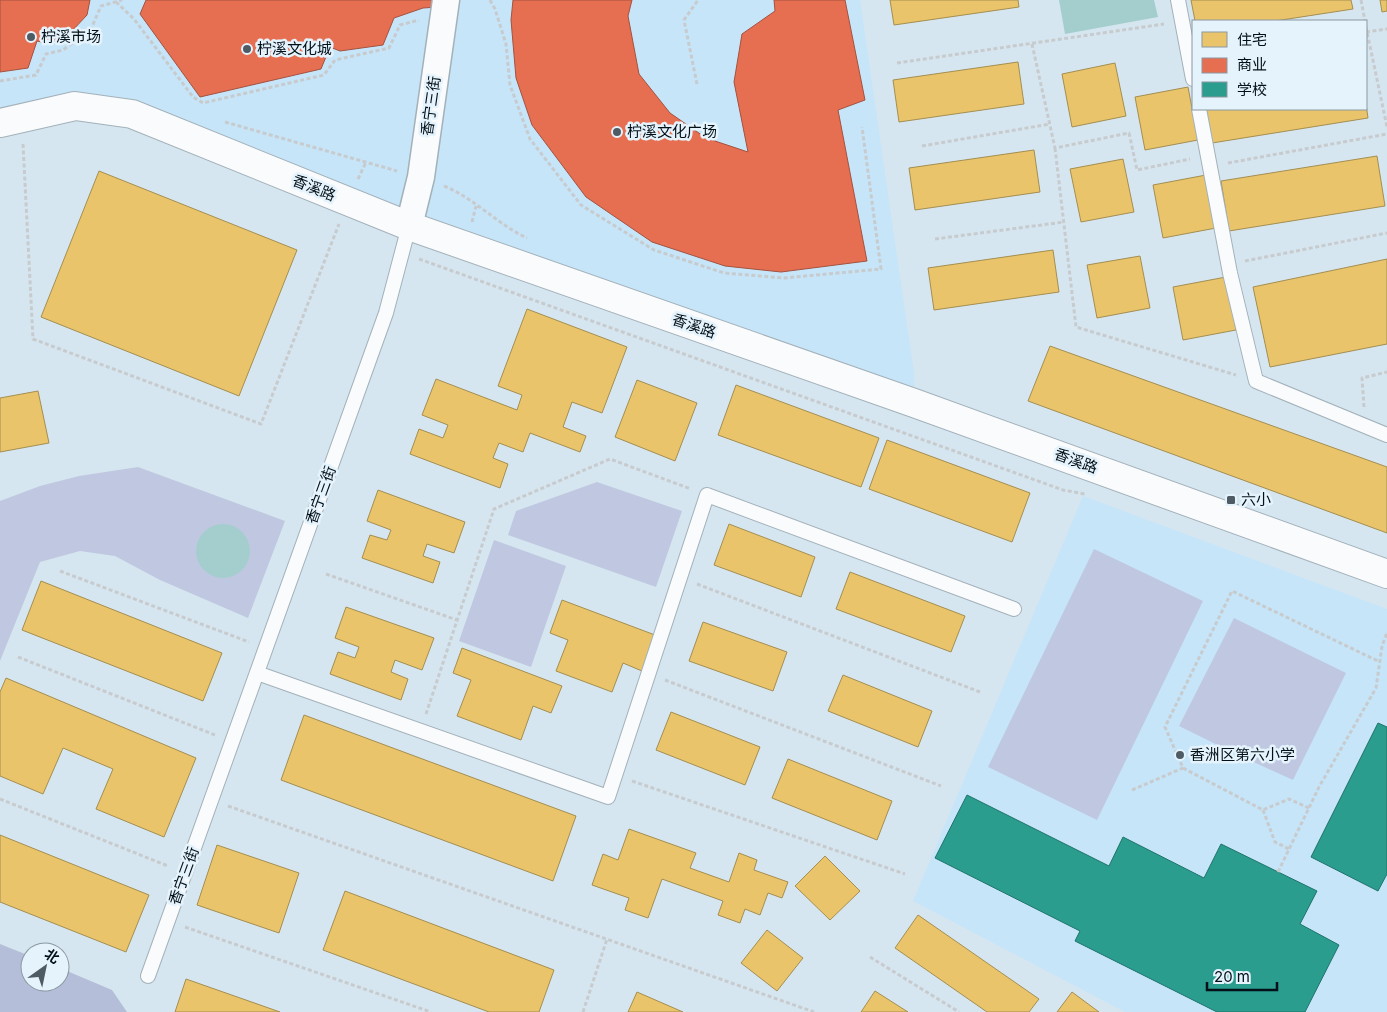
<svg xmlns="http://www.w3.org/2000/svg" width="1387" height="1012" font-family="Inter,'Noto Sans SC',sans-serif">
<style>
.built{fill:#c6e5f8}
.green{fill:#bfc8e0}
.forest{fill:#b5bed8}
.water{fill:#a4cece}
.homes{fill:#e9c46a;stroke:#a48e51}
.shops{fill:#e76f51;stroke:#a35240}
.schools{fill:#2a9d8f;stroke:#1f736b}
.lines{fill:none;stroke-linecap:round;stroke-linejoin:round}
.lane-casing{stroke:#a3b1b9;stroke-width:16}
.street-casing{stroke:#a3b1b9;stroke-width:29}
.secondary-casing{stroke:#a3b1b9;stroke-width:30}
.path{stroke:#c7cbce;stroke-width:3;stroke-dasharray:4 2.5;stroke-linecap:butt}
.lane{stroke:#f9fbfd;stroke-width:14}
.street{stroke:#f9fbfd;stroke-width:26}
.secondary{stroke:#f9fbfd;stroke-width:28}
.poi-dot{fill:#4e5b64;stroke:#e5f3fc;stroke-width:2}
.labels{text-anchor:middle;stroke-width:5;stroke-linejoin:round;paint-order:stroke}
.poi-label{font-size:15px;fill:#041018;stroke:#e5f3fc;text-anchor:start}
.street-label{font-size:15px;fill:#041018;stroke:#e5f3fc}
</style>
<rect width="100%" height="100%" fill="#d6e6f0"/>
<path class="built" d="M0 0H860L914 373V403L132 114 0 122Z
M1083 496 1387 609V1012H1125L913 901Z"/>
<path class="green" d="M138 467 285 521 248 618 160 580 115 556 80 551 40 562 0 661V501L40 486 79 476Z
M597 482 682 511 656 587 508 535 516 511Z
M494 540 566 566 531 667 459 641Z
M1094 549 1203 601 1097 820 988 767Z
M1234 618 1346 673 1293 780 1236 754 1179 726Z"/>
<path class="forest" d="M0 944 30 956V982H60V968L112 990 127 1012H0Z"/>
<path class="water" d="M1059 0H1154L1158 17 1065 34Z
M196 551a27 27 0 1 1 54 0a27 27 0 1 1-54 0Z"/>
<path class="homes" d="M890 0H1018L1019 7 894 25Z
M1191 0H1351L1353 9 1275 21H1195Z
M1380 0H1387V11L1382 12Z
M1018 62 1024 104 899 122 893 80Z
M1115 63 1126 116 1072 127 1062 74Z
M1188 87 1198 140 1145 150 1135 97Z
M1366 104 1368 118 1212 143 1206 109H1366Z
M1034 150 1040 192 915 210 909 168Z
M1377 156 1385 206 1229 231 1221 181Z
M1123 159 1134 212 1081 222 1070 169Z
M99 171 297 250 239 396 41 317Z
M1206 175 1216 228 1163 238 1153 185Z
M1053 250 1059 292 934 310 928 268Z
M1140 256 1150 308 1097 318 1087 265Z
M1387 259V344L1270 367 1253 287Z
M1226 277 1236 330 1183 340 1173 287Z
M527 309 627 347 602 413 572 402 563 427 586 436 580 452 530 433 523 452 499 443 493 458 508 464 500 488 410 454 419 429 443 438 448 425 422 415 436 379 517 410 522 395 498 386Z
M1050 346 1387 467V533L1028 401Z
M637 380 697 403 675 461 615 437Z
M736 385 879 438 861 487 718 435Z
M38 391 49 443 0 452V398Z
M887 440 1030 493 1012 542 869 489Z
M378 490 465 522 454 553 427 544 423 556 440 562 433 583 362 558 370 535 387 540 391 530 367 521Z
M729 524 815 557 801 597 714 565Z
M850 572 965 616 951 652 836 609Z
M41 581 222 653 203 701 22 630Z
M562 600 655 635 642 671 623 663 612 692 556 671 568 640 550 633Z
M346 607 434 638 422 670 395 660 391 672 408 679 401 700 330 674 338 652 355 658 359 647 335 638Z
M703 622 787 652 773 691 689 661Z
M462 648 562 686 551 713 533 706 521 740 457 716 471 680 453 673Z
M843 675 932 711 918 747 828 711Z
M6 678 196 758 164 837 96 809 113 769 63 748 43 794 0 776V692Z
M671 712 760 747 745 785 656 750Z
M304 715 576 816 553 881 281 780Z
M788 759 892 801 877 840 772 798Z
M629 829 696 853 690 868 729 882 739 853 757 860 754 870 788 882 782 898 768 893 760 915 745 909 740 923 718 915 723 901 662 879 648 918 625 910 629 898 592 885 603 854 618 860Z
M0 835 149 895 126 952 0 902Z
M217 845 299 873 279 933 197 905Z
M825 856 860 891 830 920 795 886Z
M345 891 554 970 539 1012H489L323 950Z
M918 915 1039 999 1029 1012H987L895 948Z
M767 930 803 958 777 991 741 963Z
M186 979 280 1012H175Z
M875 991 908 1012H861Z
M637 992 683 1012H628Z
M1072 992 1099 1012H1057Z"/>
<path class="shops" d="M0 0H90L87 15 71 32 50 44 37 41 28 68 0 72Z
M146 0H438V7L423 8 394 18 383 45 340 51 330 47 321 69 200 97 140 14Z
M513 0H632L628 16 639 74 670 113 706 138 748 152 734 82 742 34 775 11 774 0H845L865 100 838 110 867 261 781 272 725 266 652 242 586 197 532 125 516 78 511 20Z"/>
<path class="schools" d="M1378 723 1387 727V874L1378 891 1311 857Z
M967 795 1109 866 1123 837 1204 878 1221 844 1317 891 1300 924 1339 945 1305 1012H1217L1075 941 1080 931 935 858Z"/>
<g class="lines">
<defs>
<path id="lane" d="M1178 0 1193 79
M1199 109 1230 273 1256 381 1387 435
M257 673 608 797 707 495 1014 609
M148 976 386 313 409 226"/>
<path id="street" d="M409 226 421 177 446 0"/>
<path id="secondary" d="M0 123 75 106 132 114 409 226 914 403 1387 574"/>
</defs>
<use href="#lane" class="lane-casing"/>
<use href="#street" class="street-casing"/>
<use href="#secondary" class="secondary-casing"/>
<path class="path" d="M490 0 495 9 506 44 510 85 530 139 581 205 654 250 724 273 784 278 881 269 862 127
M1361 0 1365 21
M116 2 134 19 193 97 203 103 324 75 335 60 389 48 400 25 419 20
M1366 27 1387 127
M1366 32 1387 29
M1032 44 1055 148 1129 133 1137 170 1190 159
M897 63 1164 24
M0 81 36 75 46 54 63 50 91 29 101 6 122 0
M697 84 684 20 698 0
M225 122 397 171
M23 144 33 339 261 424 339 224
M922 146 1050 124
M1055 148 1076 327 1236 375
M1228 163 1387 134
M358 179 366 162
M444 186C474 198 497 224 527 238
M472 222 476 206
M935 239 1064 222
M419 259 1063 490 1085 494
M1245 261 1387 233
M1364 407 1362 378 1387 372
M60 571 249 642
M326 574 457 620
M697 584 980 692
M18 657 215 735
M665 680 941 786
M426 714 494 509 610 459 691 489
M632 781 905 874
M1132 790 1183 768
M0 799 168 866
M228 806 814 1012
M1309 808 1289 799 1263 810 1183 768 1165 727 1232 591 1380 662
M1263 810 1275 842 1289 849
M1278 872 1319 787 1376 688 1382 646 1387 633
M185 927 431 1012
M870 957 959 1012
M583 1012 607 939"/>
<use href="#lane" class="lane"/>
<use href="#street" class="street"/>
<use href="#secondary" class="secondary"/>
</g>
<g class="poi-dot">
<circle cx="31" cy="37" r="5"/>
<circle cx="247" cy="49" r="5"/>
<circle cx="617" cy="132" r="5"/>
<rect x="1226" y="495" width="10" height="10" rx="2.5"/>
<circle cx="1180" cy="755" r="5"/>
</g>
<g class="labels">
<g class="poi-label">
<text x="41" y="42">柠溪市场</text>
<text x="257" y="54">柠溪文化城</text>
<text x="627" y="137">柠溪文化广场</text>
<text x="1241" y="505">六小</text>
<text x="1190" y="760">香洲区第六小学</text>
</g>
<g class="street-label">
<text transform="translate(431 106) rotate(-82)" y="5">香宁三街</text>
<text transform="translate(314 188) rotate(22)" y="5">香溪路</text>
<text transform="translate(694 326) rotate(19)" y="5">香溪路</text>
<text transform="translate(1076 461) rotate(20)" y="5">香溪路</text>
<text transform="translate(321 495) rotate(-70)" y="5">香宁三街</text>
<text transform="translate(184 876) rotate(-70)" y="5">香宁三街</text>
</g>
</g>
<rect x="1192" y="20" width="175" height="90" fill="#e5f3fc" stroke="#8b98a1"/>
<rect x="1202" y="32" width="25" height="15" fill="#e9c46a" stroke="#8b98a1"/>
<text x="1237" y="45" font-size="15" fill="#041018">住宅</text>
<rect x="1202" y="58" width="25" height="15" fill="#e76f51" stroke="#8b98a1"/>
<text x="1237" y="70" font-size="15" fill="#041018">商业</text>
<rect x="1202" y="82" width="25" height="15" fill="#2a9d8f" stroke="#8b98a1"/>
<text x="1237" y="95" font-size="15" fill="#041018">学校</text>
<g transform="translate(45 967) rotate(33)"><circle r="24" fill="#e5f3fc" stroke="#8b98a1"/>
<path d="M0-4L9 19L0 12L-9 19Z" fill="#4e5b64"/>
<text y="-8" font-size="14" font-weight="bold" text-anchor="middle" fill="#041018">北</text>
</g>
<path d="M1207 982v8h70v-8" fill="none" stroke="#041018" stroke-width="2.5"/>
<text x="1214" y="982" font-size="15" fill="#041018" stroke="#e5f3fc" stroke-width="4" paint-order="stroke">20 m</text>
</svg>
